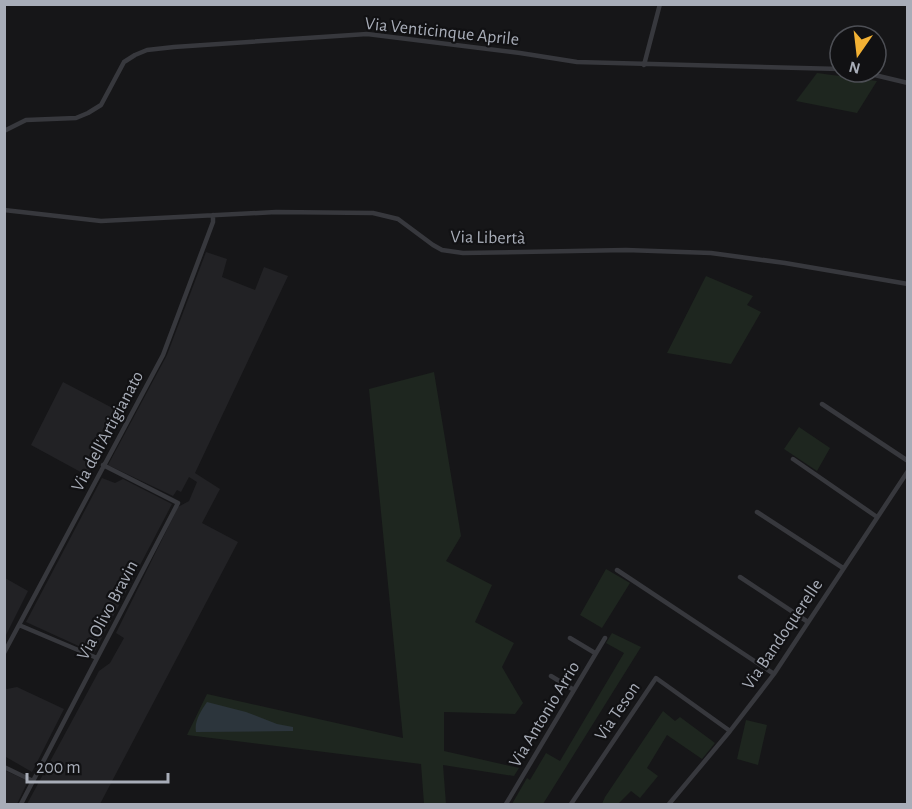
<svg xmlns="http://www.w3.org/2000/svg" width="912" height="809" font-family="'Alegreya Sans',sans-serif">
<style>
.built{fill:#222225}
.green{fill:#1e261f}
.water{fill:#2c353c}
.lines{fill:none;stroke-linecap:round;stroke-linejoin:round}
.street{stroke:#37383d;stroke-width:4.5}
.labels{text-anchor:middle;stroke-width:4.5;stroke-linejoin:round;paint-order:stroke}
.street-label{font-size:18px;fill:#a8adb8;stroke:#111113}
</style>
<rect width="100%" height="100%" fill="#161618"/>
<path class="built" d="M206 252 227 259 222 277 255 290 264 267 288 276 195 473 220 489 202 523 238 542 100 804H27L99 671 110 663 124 638 116 633 178 507 189 501 197 482 189 477 181 492 177 490 173 496 108 465 167 355Z
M63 382 122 413 88 476 31 445Z
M102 478 115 483 123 479 172 504 94 653 26 622Z
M5 578 28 591 5 637Z
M17 687 64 709 32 772 6 757 5 760V688L7 689Z
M4 770 28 781 17 804H5Z"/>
<path class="green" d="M817 73 877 81 857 113 796 101Z
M706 276 753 296 747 305 761 312 731 364 667 353Z
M434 372 461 536 446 561 492 585 475 622 514 643 502 667 523 703 515 714 444 712V751L519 768 514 776 443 765 446 804H424L421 764 187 735 207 694 403 738 369 389Z
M799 427 830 448 817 471 784 449Z
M606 569 630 583 602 628 580 615Z
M612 633 641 647 543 804H512L527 778 530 780 546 753 560 761 624 653 606 643Z
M663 711 675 721 680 717 715 743 702 759 667 735 647 768 658 776 640 798 631 791 618 804H602L605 797Z
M746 720 767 725 758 765 737 759Z"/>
<path class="water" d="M207 702 246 712 277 724 293 727V731L196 732C194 721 201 711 207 702Z"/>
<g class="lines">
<path class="street" d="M644 65 660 4
M862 72 908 83
M4 131 26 120 76 118 88 113 101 105 124 62 135 55 147 50 174 47 367 34 520 53 577 62 840 69
M4 210 101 221 276 212 373 213 398 219 433 245 442 250 463 253 626 250 711 253 785 263 908 284
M822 404 908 461
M793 459 877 517
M757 512 843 568
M617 570 774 674
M740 577 808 622
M19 625 97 658
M570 638 595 653
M4 653 163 355 213 222V215
M551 676 574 690
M4 767 33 781
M21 804 178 503 103 465
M506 804 605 638
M571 804 656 678 730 731
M669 804 730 731 774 674 908 471"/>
</g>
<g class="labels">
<g class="street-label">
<text transform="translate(442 31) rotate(6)" y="6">Via Venticinque Aprile</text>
<text transform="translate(488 237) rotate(1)" y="6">Via Libertà</text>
<text transform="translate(107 431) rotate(-62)" y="6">Via dell'Artigianato</text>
<text transform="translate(107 610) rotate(-62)" y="6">Via Olivo Bravin</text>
<text transform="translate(782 634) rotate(-56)" y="6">Via Bandoquerelle</text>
<text transform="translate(617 711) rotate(-56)" y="6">Via Teson</text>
<text transform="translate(544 714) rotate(-59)" y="6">Via Antonio Arrio</text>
</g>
</g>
<rect width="912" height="809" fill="none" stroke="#a8adb8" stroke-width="12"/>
<g transform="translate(858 54) rotate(194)"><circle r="28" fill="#111113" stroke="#4d4f55" stroke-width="1.5"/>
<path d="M0-4.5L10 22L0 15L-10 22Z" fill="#f2b134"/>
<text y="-9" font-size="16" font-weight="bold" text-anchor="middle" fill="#a8adb8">N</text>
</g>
<path d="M27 773v9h141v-9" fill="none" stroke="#a8adb8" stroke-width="3"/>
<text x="36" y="773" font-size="18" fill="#a8adb8" stroke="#111113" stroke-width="4.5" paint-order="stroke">200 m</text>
</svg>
